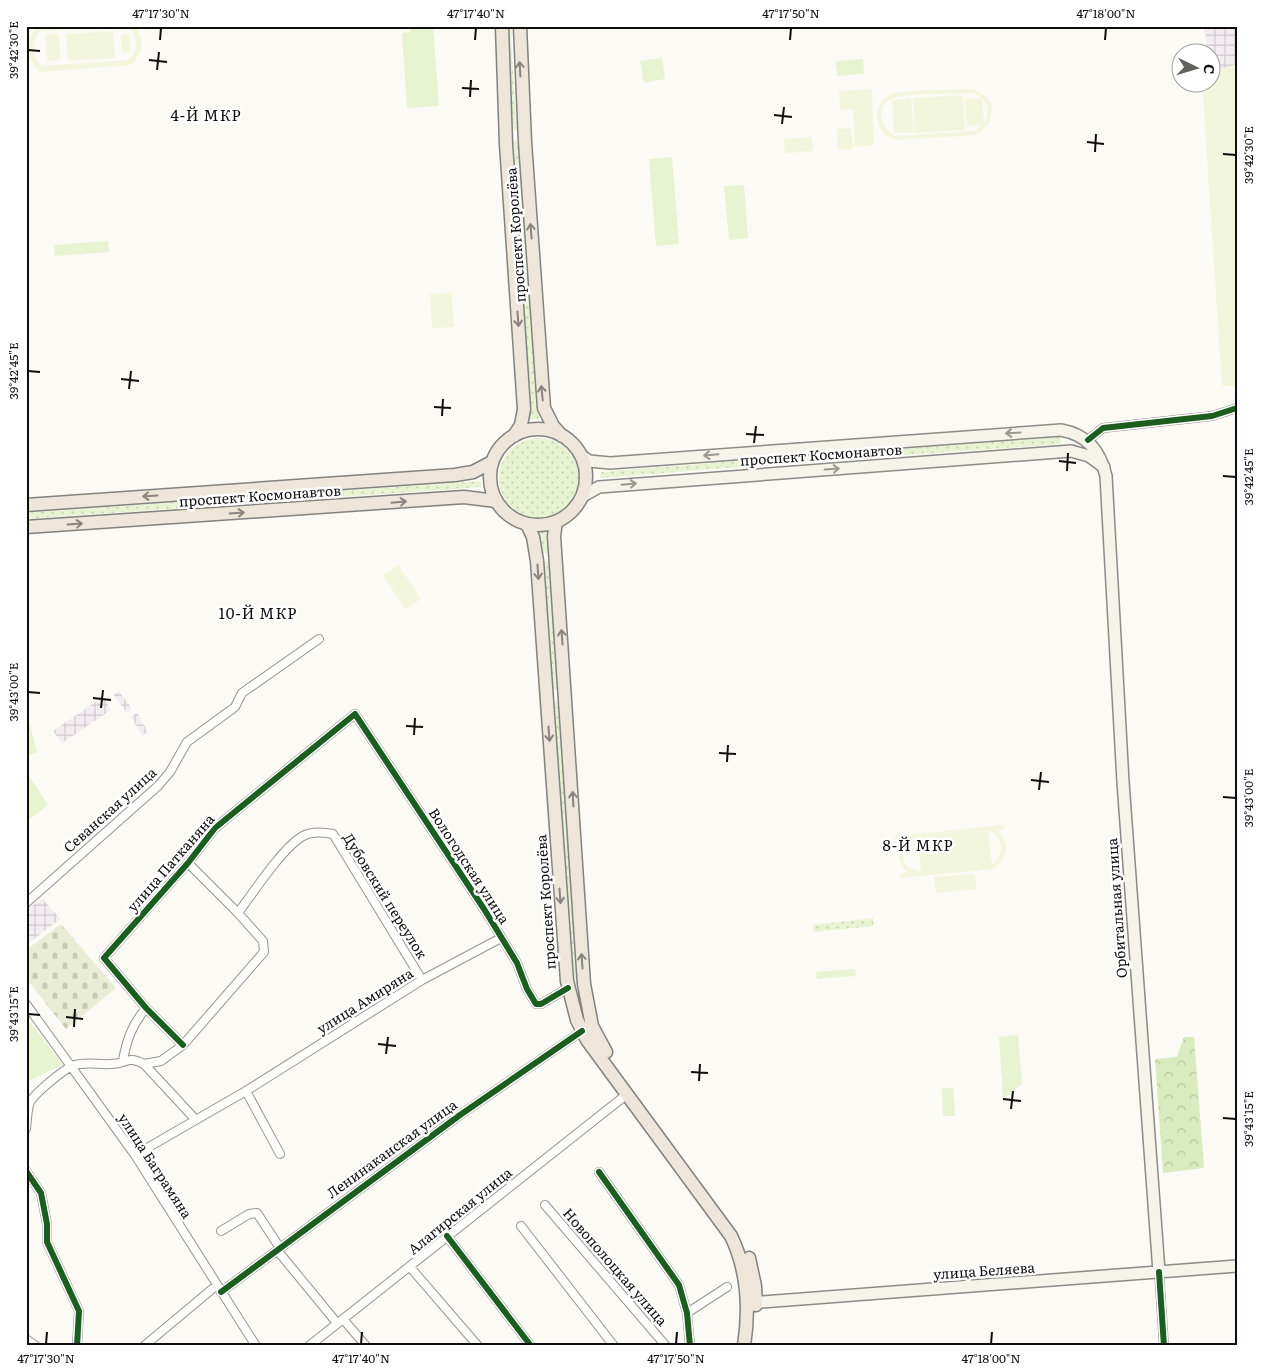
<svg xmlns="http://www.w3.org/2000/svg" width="1263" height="1372" font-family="Literata,serif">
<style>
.industrial{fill:url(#industrial-grid)}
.grass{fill:url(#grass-dots)}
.forest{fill:url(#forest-crowns)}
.cemetery{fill:url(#cemetery-stones)}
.park{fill:#e8f3d2}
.pitch{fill:#f2f6dc;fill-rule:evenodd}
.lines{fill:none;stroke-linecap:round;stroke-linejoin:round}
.minor-casing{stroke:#959492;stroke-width:10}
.secondary-casing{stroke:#8c8b88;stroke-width:14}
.primary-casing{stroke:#82827f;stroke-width:15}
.minor{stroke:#fffefd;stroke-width:8}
.secondary{stroke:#f5f3ea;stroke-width:11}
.primary{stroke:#ede6d9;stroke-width:12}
.cycleway-casing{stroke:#fff;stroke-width:9}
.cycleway{stroke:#1b5e20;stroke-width:6}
.oneway{stroke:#89857e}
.oneway2{stroke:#999792}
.ticks{fill:none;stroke:#0e0e0e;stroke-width:2}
.labels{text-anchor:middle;stroke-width:5;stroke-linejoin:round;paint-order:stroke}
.street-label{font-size:14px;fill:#0e0e0e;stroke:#fff}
.neighbourhood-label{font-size:15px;letter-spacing:1px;fill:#0e0e0e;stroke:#fff}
.neatline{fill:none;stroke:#0e0e0e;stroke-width:2}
.ticks-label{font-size:12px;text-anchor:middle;fill:#0e0e0e}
</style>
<defs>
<pattern id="industrial-grid" width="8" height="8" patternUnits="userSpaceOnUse" patternTransform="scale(1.25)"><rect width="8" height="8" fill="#f3edf1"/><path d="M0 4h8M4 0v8" fill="none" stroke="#cfcacd"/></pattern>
<pattern id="grass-dots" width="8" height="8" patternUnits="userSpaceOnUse" patternTransform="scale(1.25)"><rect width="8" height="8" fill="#e8f3d2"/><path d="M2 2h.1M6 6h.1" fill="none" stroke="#c6cfb3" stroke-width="1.8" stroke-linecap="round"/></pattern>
<pattern id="forest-crowns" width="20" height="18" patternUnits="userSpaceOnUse" patternTransform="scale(1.25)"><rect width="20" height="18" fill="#d9ebbf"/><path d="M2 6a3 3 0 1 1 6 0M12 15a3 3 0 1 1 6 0" fill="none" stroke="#b9c8a3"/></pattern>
<pattern id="cemetery-stones" width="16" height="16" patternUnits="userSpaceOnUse" patternTransform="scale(1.25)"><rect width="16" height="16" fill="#eaedd6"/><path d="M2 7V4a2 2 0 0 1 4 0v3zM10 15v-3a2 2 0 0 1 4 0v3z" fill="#c8cab6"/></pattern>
</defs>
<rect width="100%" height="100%" fill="#fcfaf4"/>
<path class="industrial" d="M1205 26H1237V64L1211 73 1210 52H1207Z
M119 691 132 709 127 713 114 695Z
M103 697 111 710 62 743 53 731Z
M137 713 148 732 142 735 131 717Z
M43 899 60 919 26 945V909Z"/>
<path class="grass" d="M508 26H512L511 42 517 130H513Z
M518 141 528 262H522L513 142Z
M522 272H528L540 419 530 420Z
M1060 437 1061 444 791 463 788 461 790 457Z
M499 478a40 40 0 1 1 80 0a40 40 0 1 1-80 0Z
M775 458 778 461 776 464 601 478 600 476 601 472Z
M481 481V487L26 519V513Z
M549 530 548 553H543L536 532Z
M548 561 550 563 557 689H553L544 563Z
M554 702H559L577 984 573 983Z
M873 918 874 926 814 932 813 925Z"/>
<path class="forest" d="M1184 1037H1194L1204 1168 1163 1173 1155 1059 1177 1057Z"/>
<path class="cemetery" d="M61 924 116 988 66 1029 26 978V950Z"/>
<path class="park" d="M410 26H433L439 106 407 108 402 33 410 32Z
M662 58 665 79 644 83 640 61Z
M863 59 864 74 837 76 836 61Z
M672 157 679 244 656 246 649 159Z
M744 185 748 238 729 240 724 186Z
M108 241 109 252 55 256 54 245Z
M26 725H30L37 752 26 757Z
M28 774 48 805 26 822V776Z
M855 969 856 976 817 979 816 972Z
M26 1017 63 1065 26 1082Z
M1018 1035 1022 1084 1003 1098 999 1037Z
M942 1088H953L955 1116H943Z"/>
<path class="pitch" d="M37 26H114L40 31C31 43 31 56 42 66L129 60C139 49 138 36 127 26L136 28C145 41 142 54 131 65L40 72C26 58 24 42 37 26Z
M113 31 115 58 68 61 66 34Z
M59 34 61 60 47 61 45 35Z
M121 35H129L131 52 122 53Z
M1237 64V386H1222L1202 83 1210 82 1211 73Z
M872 89 874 145 855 147 853 109 840 110 839 91Z
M973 89 987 97 992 106 990 122 980 133 975 135 896 140C886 137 878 130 877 118 876 108 883 97 893 94 909 89 954 90 973 89ZM973 93C982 96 987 102 988 112L984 125 982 98 965 99 967 126 983 125 974 131 896 136C880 130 874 104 894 98 911 93 953 94 973 93Z
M963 95 965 130 915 133 913 98Z
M911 99 914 132 894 133 892 100Z
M851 128 853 149 838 150 837 129Z
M812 137 813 151 785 153 784 139Z
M452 293 454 327 432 328 430 294Z
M398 565 421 599 406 609 383 576Z
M1004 825V829L997 830C1010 842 1008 859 993 869L900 878 899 874 908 872C897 863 896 852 903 840H896L895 836ZM989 830 996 835 1002 847 998 859 992 865 988 831 976 832ZM913 838 918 837 921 872 909 868C899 858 901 845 913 838Z
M975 874 976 889 936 893 934 877Z"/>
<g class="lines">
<defs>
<path id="minor" d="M1088 440 1103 428 1212 416 1237 408
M26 903 158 786 170 772 187 742 235 707 242 693 319 639
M238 913C253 893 283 847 303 836 312 831 323 832 333 834L422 980
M26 1004 135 1155 256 1346
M183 1045 146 1008 104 958 188 863 215 828 355 714 484 909 517 963 527 989 536 1004H541L568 988
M123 1060C127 1039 132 1025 146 1008
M144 1064 161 1061 183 1045 264 952 263 941 238 913 188 863
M246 1091 280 1154
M26 1129C27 1121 27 1110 30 1102 35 1093 62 1071 72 1066 84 1061 98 1065 111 1064 126 1064 127 1055 144 1064L195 1119
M135 1155 246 1091 422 980 501 938
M26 1171 41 1193 47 1224V1242L79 1311 77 1346
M599 1172 679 1285 687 1313 690 1346
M545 1205 666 1346
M521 1226 614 1346
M221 1231 249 1214 257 1213 280 1248
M447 1236 531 1346
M277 1250 337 1323
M410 1267 478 1346
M1159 1272 1164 1346
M221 1292 460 1115 582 1031
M687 1313 727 1287
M343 1319 366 1346
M26 1339 36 1346
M144 1346 217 1285
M309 1346 626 1095"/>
<path id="secondary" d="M582 456 589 461 610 463 1061 430C1088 435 1100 451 1106 476L1123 782 1159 1272
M583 496 599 487 1071 451 1089 456 1104 467
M748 1303 1237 1266"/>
<path id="primary" d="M502 26 506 144 524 409 521 425 514 436
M520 26 525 142 544 408 553 426 562 436
M490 477a48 48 0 1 1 96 0a48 48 0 1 1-96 0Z
M26 505 455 475 473 472 492 462
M556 522 554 536 584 984 592 1026 606 1052
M527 524 533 537 537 561 567 981 577 1020 587 1040 731 1236C748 1271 750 1307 744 1346
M26 527 464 497 496 501
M749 1258 755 1286 756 1305"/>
</defs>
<use href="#minor" class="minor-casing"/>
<use href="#secondary" class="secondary-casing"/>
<use href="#primary" class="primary-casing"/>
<use href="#minor" class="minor"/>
<use href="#secondary" class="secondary"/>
<use href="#primary" class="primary"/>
<defs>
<path id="cycleway" d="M1088 440 1103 428 1212 416 1237 408
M183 1045 146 1008 104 958 188 863 215 828 355 714 484 909 517 963 527 989 536 1004H541L568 988
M26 1171 41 1193 47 1224V1242L79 1311 77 1346
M599 1172 679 1285 687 1313 690 1346
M447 1236 531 1346
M1159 1272 1164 1346
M221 1292 460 1115 582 1031"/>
</defs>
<use href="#cycleway" class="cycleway-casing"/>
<use href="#cycleway" class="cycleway"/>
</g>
<defs><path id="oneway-shaft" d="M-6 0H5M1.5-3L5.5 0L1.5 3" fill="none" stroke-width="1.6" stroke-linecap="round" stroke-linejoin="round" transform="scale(1.25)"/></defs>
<g class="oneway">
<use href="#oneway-shaft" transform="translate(520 69) rotate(-93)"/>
<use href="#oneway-shaft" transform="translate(531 231) rotate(-94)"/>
<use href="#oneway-shaft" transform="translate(518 319) rotate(86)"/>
<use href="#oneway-shaft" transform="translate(542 393) rotate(-96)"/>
<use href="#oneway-shaft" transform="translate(150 496) rotate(176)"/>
<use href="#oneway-shaft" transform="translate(399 502) rotate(-5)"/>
<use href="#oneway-shaft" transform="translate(237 513) rotate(-4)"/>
<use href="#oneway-shaft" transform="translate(75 524) rotate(-4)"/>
<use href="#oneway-shaft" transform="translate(538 572) rotate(86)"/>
<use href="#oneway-shaft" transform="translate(562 637) rotate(-94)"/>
<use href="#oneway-shaft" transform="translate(549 734) rotate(86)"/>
<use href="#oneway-shaft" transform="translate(573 799) rotate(-93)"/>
<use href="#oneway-shaft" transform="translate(560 896) rotate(86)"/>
<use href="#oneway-shaft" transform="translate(582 961) rotate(-94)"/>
</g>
<g class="oneway2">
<use href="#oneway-shaft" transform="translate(1013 433) rotate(177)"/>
<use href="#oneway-shaft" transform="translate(711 455) rotate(175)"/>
<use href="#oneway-shaft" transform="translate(832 469) rotate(-4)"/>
<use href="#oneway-shaft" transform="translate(629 484) rotate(-5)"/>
</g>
<path class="ticks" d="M160 40 161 28M475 40 476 28M790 40 791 28M1105 40 1106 28M28 50 40 51M149 60 167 62M157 70 159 52M462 88 479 89M470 97 471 80M774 115 792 117M782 124 784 107M1087 142 1104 144M1095 152 1096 134M1223 154 1236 155M28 371 40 372M121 379 139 381M129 389 131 371M434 407 451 408M442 416 443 399M746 434 764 435M754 443 756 426M1059 461 1076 463M1067 471 1068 453M1223 476 1236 477M28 692 40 693M93 698 111 700M101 708 103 690M406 726 423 727M414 735 415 718M719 753 736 754M727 762 728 745M1031 780 1049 782M1039 790 1041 772M1223 797 1236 798M28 1014 40 1015M66 1017 83 1019M74 1027 75 1009M378 1044 396 1046M386 1054 388 1037M691 1072 708 1073M699 1081 700 1064M1003 1099 1021 1101M1011 1109 1013 1091M1223 1118 1236 1119M46 1344 47 1332M361 1344 362 1332M676 1344 677 1332M991 1344 992 1332"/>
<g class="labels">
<g class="street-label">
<text transform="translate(516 235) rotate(-94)" y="5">проспект Королёва</text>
<text transform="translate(821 455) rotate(-4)" y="5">проспект Космонавтов</text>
<text transform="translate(260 496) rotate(-4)" y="5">проспект Космонавтов</text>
<text transform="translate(110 810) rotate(-42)" y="5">Севанская улица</text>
<text transform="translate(171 863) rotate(-49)" y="5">улица Патканяна</text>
<text transform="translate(469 866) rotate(57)" y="5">Вологодская улица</text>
<text transform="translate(385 896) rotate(58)" y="5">Дубовский переулок</text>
<text transform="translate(546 902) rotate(-94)" y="5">проспект Королёва</text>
<text transform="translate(1117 908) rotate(-94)" y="5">Орбитальная улица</text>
<text transform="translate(365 1001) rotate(-32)" y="5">улица Амиряна</text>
<text transform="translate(392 1149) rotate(-36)" y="5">Ленинаканская улица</text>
<text transform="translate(155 1166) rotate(57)" y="5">улица Баграмяна</text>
<text transform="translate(460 1211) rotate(-39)" y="5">Алагирская улица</text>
<text transform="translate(615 1267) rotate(49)" y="5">Новополоцкая улица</text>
<text transform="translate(984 1271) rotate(-4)" y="5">улица Беляева</text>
</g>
<g class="neighbourhood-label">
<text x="206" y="121">4-Й МКР</text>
<text x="258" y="619">10-Й МКР</text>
<text x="918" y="851">8-Й МКР</text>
</g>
</g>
<rect width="1263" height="1372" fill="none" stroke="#ffffff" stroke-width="55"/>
<g transform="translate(1196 68) rotate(95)"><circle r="24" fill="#ffffff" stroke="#9f9f9f"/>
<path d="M0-4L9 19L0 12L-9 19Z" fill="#61615e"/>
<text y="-8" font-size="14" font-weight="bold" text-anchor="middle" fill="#0e0e0e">С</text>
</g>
<rect x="28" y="28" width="1208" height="1316" class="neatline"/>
<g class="ticks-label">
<text x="161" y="18">47°17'30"N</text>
<text x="476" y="18">47°17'40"N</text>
<text x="791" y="18">47°17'50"N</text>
<text x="1106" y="18">47°18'00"N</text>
<text transform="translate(14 50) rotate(-90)" y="4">39°42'30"E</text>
<text transform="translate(1249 155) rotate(-90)" y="4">39°42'30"E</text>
<text transform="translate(14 371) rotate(-90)" y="4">39°42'45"E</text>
<text transform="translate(1249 477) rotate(-90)" y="4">39°42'45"E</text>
<text transform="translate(14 692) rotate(-90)" y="4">39°43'00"E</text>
<text transform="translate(1249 798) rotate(-90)" y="4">39°43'00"E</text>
<text transform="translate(14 1014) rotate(-90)" y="4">39°43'15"E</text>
<text transform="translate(1249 1119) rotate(-90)" y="4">39°43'15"E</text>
<text x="46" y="1363">47°17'30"N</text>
<text x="361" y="1363">47°17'40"N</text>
<text x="676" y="1363">47°17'50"N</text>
<text x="991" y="1363">47°18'00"N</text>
</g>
</svg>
